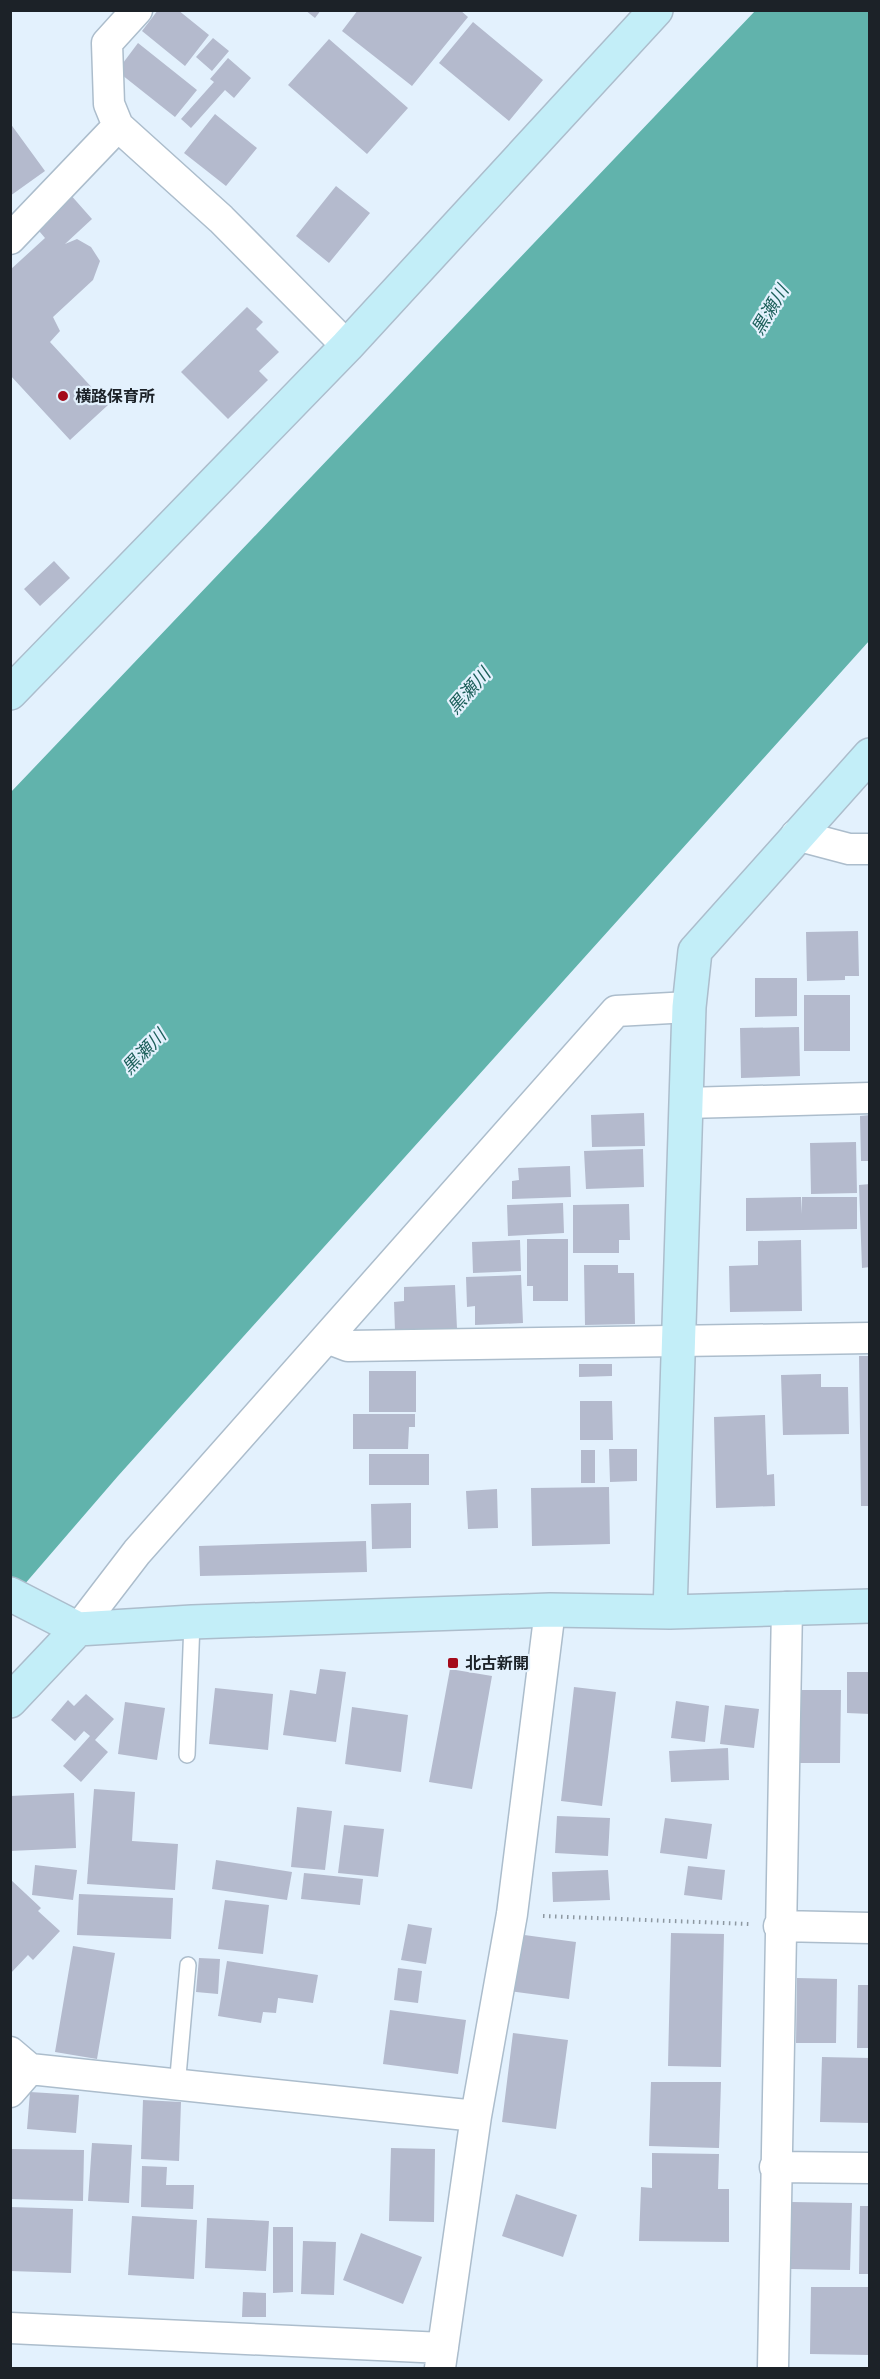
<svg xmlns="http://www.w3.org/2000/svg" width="880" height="2379" font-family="Manrope,'Noto Sans JP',sans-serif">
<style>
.water{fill:#61b3ac}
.building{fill:#b4bacd}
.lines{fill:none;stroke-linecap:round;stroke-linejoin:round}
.lane-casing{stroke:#acbdcc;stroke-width:18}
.street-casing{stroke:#acbdcc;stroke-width:33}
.secondary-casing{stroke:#acbdcc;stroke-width:36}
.path{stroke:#8d98a1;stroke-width:4;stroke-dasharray:1.5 4.5;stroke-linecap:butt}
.lane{stroke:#fff;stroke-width:15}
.street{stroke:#fff;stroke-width:30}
.secondary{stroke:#c3eef8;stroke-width:33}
.poi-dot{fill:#a40a1a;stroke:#e3f1fd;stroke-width:2}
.labels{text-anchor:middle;stroke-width:4.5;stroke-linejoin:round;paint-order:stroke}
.poi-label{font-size:16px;font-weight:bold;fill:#1c2228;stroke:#e3f1fd;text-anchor:start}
.water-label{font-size:18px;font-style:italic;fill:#1d605b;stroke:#e3f1fd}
</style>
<rect width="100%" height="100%" fill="#e3f1fd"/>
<path class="water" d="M755 11H869V641L118 1476 11 1600V792Z"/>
<path class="building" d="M158 10H178L209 35 185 66 142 31Z
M305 10H321L315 18Z
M358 10H460L468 17 412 86 342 31Z
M473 22 543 80 509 121 439 63Z
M213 38 229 51 212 71 196 57Z
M329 39 408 108 367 154 288 85Z
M138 43 197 90 175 117 117 71Z
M228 58 251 78 234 98 225 90 191 128 181 119 214 82 210 79Z
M215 114 257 148 226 186 184 153Z
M10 123 45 171 10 196Z
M336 186 370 213 329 263 296 236Z
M69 193 92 219 65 244 77 239 91 247 100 261 93 280 53 317 60 331 50 342 108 405 70 440 10 375V270L45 238 34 225Z
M247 307 263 322 256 329 279 352 259 371 268 380 228 419 181 372Z
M54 561 70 578 40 606 24 589Z
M858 931 859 976H845V980L807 981 806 932Z
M755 978H797V1016L755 1017Z
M804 995H850V1051H804Z
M799 1027 800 1076 741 1078 740 1028Z
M644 1113 645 1146 592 1147 591 1115Z
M870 1115V1161H861L860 1116Z
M856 1142 857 1193 811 1194 810 1143Z
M643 1149 644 1187 586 1189 584 1151Z
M570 1166 571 1197 512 1199V1181L519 1180 518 1168Z
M870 1184V1267L862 1268 859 1185Z
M801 1197 802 1214V1197H857V1229L746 1231V1198Z
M563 1203 564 1233 508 1236 507 1205Z
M629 1204 630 1240H619V1253H573V1205Z
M527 1239H568V1301H533V1286H527Z
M520 1240 521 1271 473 1273 472 1242Z
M801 1240 802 1311 730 1312 729 1266 758 1265V1241Z
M584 1265H618V1273H634L635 1324 585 1325Z
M521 1275 523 1323 475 1325V1306L467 1307 466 1277Z
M455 1285 457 1329 395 1331 394 1302 404 1301V1287Z
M859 1356H870V1506H861Z
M579 1364H612V1376L579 1377Z
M369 1371H416V1412H369Z
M821 1374V1387H848L849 1434 783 1435 781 1375Z
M580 1401H612L613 1440H580Z
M353 1414H415V1427H409L408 1449H353Z
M765 1415 767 1475 774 1474 775 1506 716 1508 714 1417Z
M609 1449H637V1481L610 1482Z
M581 1450H595V1483H581Z
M369 1454H429V1485H369Z
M609 1487 610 1544 532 1546 531 1488Z
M497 1489 498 1528 468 1529 466 1491Z
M411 1503V1548L372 1549 371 1504Z
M366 1541 367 1572 200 1576 199 1546Z
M320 1669 346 1672 336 1742 283 1735 290 1690 316 1694Z
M450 1669 492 1676 472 1789 429 1782Z
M847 1672H870V1714L847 1713Z
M574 1687 616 1692 602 1806 561 1801Z
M215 1688 273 1694 268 1750 209 1744Z
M796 1690H841L840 1763H795Z
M86 1694 114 1719 95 1740 108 1752 81 1782 63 1766 90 1736 84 1731 75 1741 51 1720 68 1700 74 1706Z
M676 1701 709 1706 705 1742 671 1738Z
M125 1702 165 1708 157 1760 118 1754Z
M725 1705 759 1709 754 1748 720 1744Z
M352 1707 408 1715 401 1772 345 1764Z
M728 1748 729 1780 671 1782 669 1751Z
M94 1789 135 1792 132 1841 178 1844 175 1890 87 1884Z
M74 1793 76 1848 10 1851V1796Z
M297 1807 332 1811 325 1870 291 1867Z
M557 1816 610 1818 608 1856 555 1853Z
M665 1818 712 1824 707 1859 660 1853Z
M344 1825 384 1829 378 1877 338 1873Z
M216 1860 292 1872 287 1900 212 1889Z
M35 1865 77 1870 73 1900 32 1895Z
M688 1866 725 1870 722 1900 684 1895Z
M608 1870 610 1900 553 1902 552 1872Z
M304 1873 363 1879 360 1905 301 1899Z
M10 1879 41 1908 38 1911 60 1931 33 1960 28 1955 10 1974Z
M79 1894 173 1898 171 1939 77 1935Z
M225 1900 269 1905 263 1954 218 1949Z
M408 1924 432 1928 426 1964 401 1960Z
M671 1933 724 1934 721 2067 668 2066Z
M517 1934 576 1942 569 1999 509 1991Z
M73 1946 115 1953 97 2059 55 2052Z
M199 1958 220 1959 218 1994 196 1992Z
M227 1961 318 1975 313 2003 278 1998 276 2013 263 2012 261 2023 218 2016Z
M398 1968 422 1971 418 2003 394 2000Z
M797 1978 837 1979 836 2043H796Z
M858 1985H870V2048H857Z
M390 2010 466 2020 458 2074 383 2064Z
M513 2033 568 2040 556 2129 502 2122Z
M822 2057 870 2058V2123L820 2122Z
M651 2082H721L719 2148 649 2146Z
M30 2092 79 2095 76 2133 27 2129Z
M143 2100 181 2102 179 2161 141 2159Z
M92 2143 132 2145 129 2203 88 2201Z
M391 2148 435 2149 434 2222 389 2221Z
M10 2149 84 2150 83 2201 10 2199Z
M652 2153 719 2154 718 2189H729V2242L639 2241 641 2187 652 2188Z
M142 2166 167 2167 166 2185H194L193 2209 141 2207Z
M516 2194 577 2215 563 2257 502 2236Z
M792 2202 852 2203 850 2270 790 2269Z
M860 2206H870V2274H859Z
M10 2207 73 2209 71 2273 10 2271Z
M132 2216 197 2220 194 2279 128 2275Z
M207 2218 269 2221 266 2271 205 2268Z
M273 2227H293V2292L273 2293Z
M361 2233 422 2257 403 2304 343 2280Z
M303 2241 336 2242 334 2295 301 2294Z
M811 2287H870V2355L810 2354Z
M243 2292 266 2293V2317H242Z"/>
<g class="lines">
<defs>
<path id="lane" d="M187 1755 192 1622
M177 2087 188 1965"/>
<path id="street" d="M137 10 107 43 109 104 118 126 221 219 347 346
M10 239 118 126
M796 835 849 849H870
M686 1103 870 1098
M327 1338 348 1346 870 1338
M78 1629 137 1552 616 1011 689 1007
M779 1926 870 1928
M10 2052 30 2069 476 2116 440 2368
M10 2092 30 2069
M476 2116 512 1914 550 1610
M775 2167 870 2168
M10 2328 443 2348
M773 2368 787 1607"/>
<path id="secondary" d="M10 693 347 346 656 10
M10 1594 78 1629 192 1622 550 1610 670 1612 870 1606
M670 1612 689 1007 695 951 870 755
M10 1701 78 1629"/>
</defs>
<use href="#lane" class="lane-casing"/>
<use href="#street" class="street-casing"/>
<use href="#secondary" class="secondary-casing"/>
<path class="path" d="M543 1916 749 1924"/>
<use href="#lane" class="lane"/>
<use href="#street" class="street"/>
<use href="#secondary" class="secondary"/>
</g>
<g class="poi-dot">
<circle cx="63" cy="396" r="6"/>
<rect x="447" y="1657" width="12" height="12" rx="3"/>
</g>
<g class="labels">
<g class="poi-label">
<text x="75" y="402">横路保育所</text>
<text x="465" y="1669">北古新開</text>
</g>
<g class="water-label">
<text transform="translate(770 310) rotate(-59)" y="6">黒瀬川</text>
<text transform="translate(469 691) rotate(-49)" y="6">黒瀬川</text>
<text transform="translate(144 1052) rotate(-46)" y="6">黒瀬川</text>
</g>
</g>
<rect width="880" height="2379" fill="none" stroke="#1c2228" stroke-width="24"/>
</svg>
